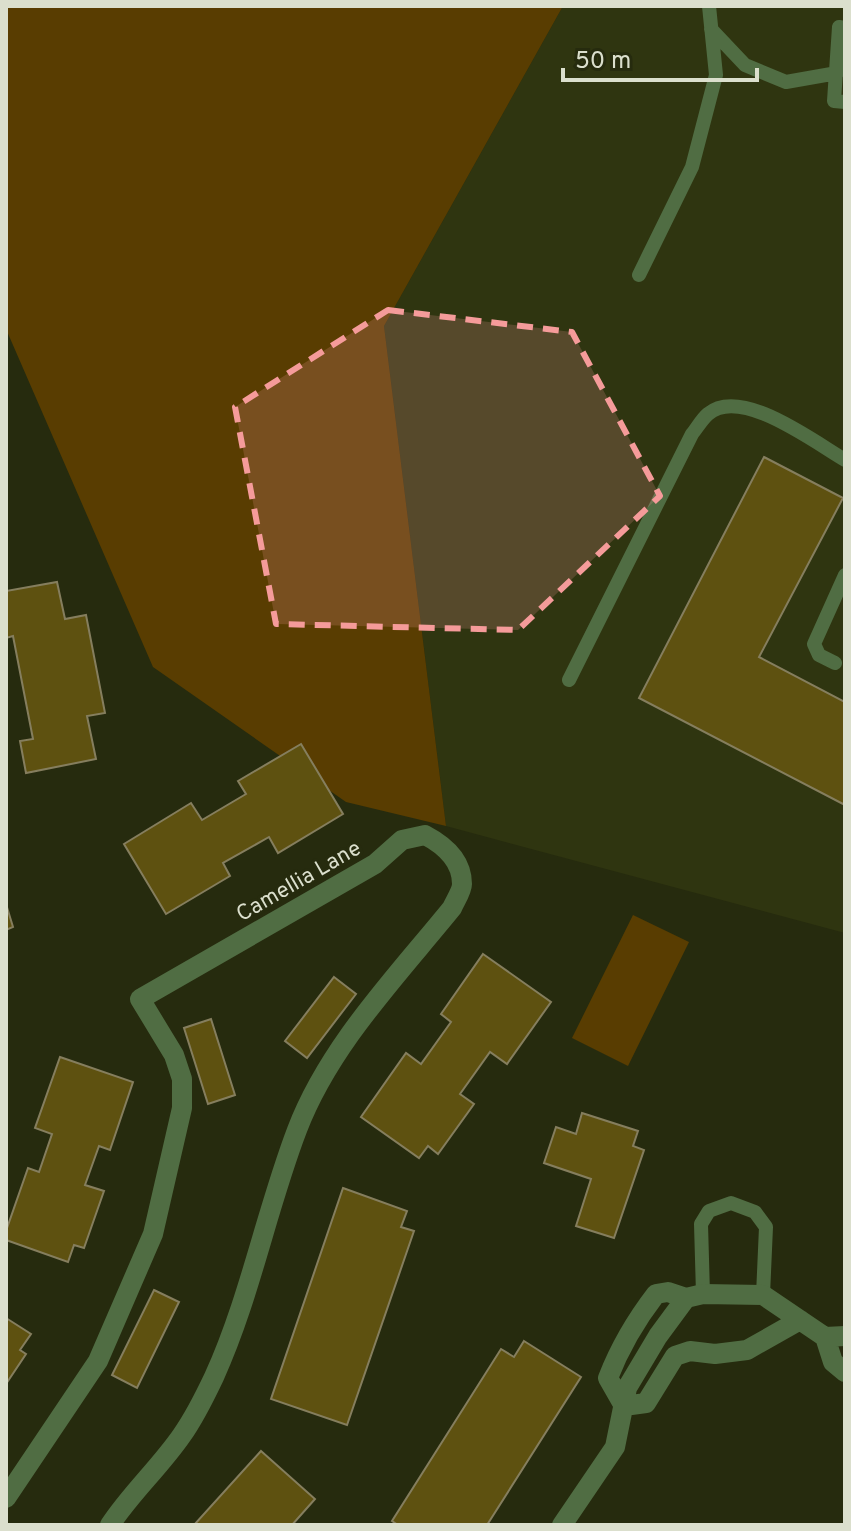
<svg xmlns="http://www.w3.org/2000/svg" width="851" height="1531" font-family="Overpass,sans-serif">
<style>
.built{fill:#2f3510}
.green{fill:#593d01}
.building{fill:#5e5110;stroke:#857e5e;stroke-width:2}
.lines{fill:none;stroke-linecap:round;stroke-linejoin:round}
.service{stroke:#506d43;stroke-width:14}
.minor{stroke:#506d43;stroke-width:20}
.marked{fill:#f59b9a;fill-opacity:0.2;stroke:#f59b9a;stroke-width:6;stroke-dasharray:16 10;stroke-linejoin:round}
.labels{text-anchor:middle;stroke-width:6;stroke-linejoin:round;paint-order:stroke}
.street-label{font-size:22px;fill:#dbdfcd;stroke:#262b0e}
</style>
<rect width="100%" height="100%" fill="#262b0e"/>
<path class="built" d="M563 6H845V933L446 826 384 326Z"/>
<path class="green" d="M6 6H563L384 326 446 826 346 802 153 667 6 329Z
M633 915 689 942 628 1066 572 1038Z"/>
<path class="building" d="M764 457 843 498 759 657 845 702V805L639 698Z
M57 582 65 619 86 615 105 713 87 716 96 759 26 773 20 741 33 739 13 636 6 638V591Z
M301 744 343 814 278 853 269 837 223 863 230 876 166 914 124 844 191 803 202 820 246 794 238 781Z
M6 904 13 927 6 930Z
M483 954 551 1002 507 1064 490 1052 460 1094 474 1104 438 1154 428 1146 419 1158 361 1117 406 1053 421 1064 451 1022 441 1014Z
M334 977 356 994 307 1058 285 1041Z
M211 1019 235 1095 208 1104 184 1028Z
M60 1057 133 1082 110 1150 99 1146 85 1185 104 1191 84 1248 74 1245 68 1262 6 1240V1231L28 1168 39 1172 52 1134 35 1128Z
M582 1113 638 1131 633 1146 644 1150 614 1238 576 1226 591 1179 544 1163 556 1127 576 1134Z
M343 1188 407 1211 401 1227 414 1231 347 1425 271 1399Z
M154 1290 179 1302 137 1388 112 1375Z
M6 1318 31 1334 20 1350 26 1354 6 1384Z
M524 1341 581 1377 487 1525H398L392 1521 501 1349 514 1357Z
M261 1451 315 1499 292 1525H194Z"/>
<g class="lines">
<path class="service" d="M845 28 839 27 834 101 845 102
M711 29 745 65 786 82 837 73
M639 275 692 167 716 75 709 6
M835 663 819 655 814 644 845 575
M569 680 692 434C697 428 702 419 708 414 741 386 814 442 845 460
M703 1294 701 1224 709 1211 731 1203 755 1212 766 1227 763 1295"/>
<path class="minor" d="M825 1337 845 1336
M624 1406 646 1403 675 1356 690 1351 715 1354 747 1350 800 1320
M624 1406 608 1378C620 1347 636 1320 656 1294L668 1292 686 1298
M6 1498 98 1361 153 1234 182 1108V1079L174 1055 140 999 375 864 402 840 425 835C444 845 462 860 462 884 462 891 455 901 452 908 396 977 329 1046 297 1130 266 1211 250 1298 214 1377 205 1396 194 1418 182 1435 160 1467 131 1493 110 1525
M562 1525 615 1447 627 1388 658 1336 686 1298 703 1294 763 1295 825 1337 833 1362 845 1372"/>
</g>
<path class="marked" d="M388 310 572 332 660 496 518 630 276 624 235 407Z"/>
<g class="labels">
<g class="street-label">
<text transform="translate(298 880) rotate(-30)" y="8">Camellia Lane</text>
</g>
</g>
<rect width="851" height="1531" fill="none" stroke="#dbdfcd" stroke-width="16"/>
<path d="M563 68v12h194v-12" fill="none" stroke="#dbdfcd" stroke-width="4"/>
<text x="575" y="68" font-size="24" fill="#dbdfcd" stroke="#262b0e" stroke-width="6" paint-order="stroke">50 m</text>
</svg>
